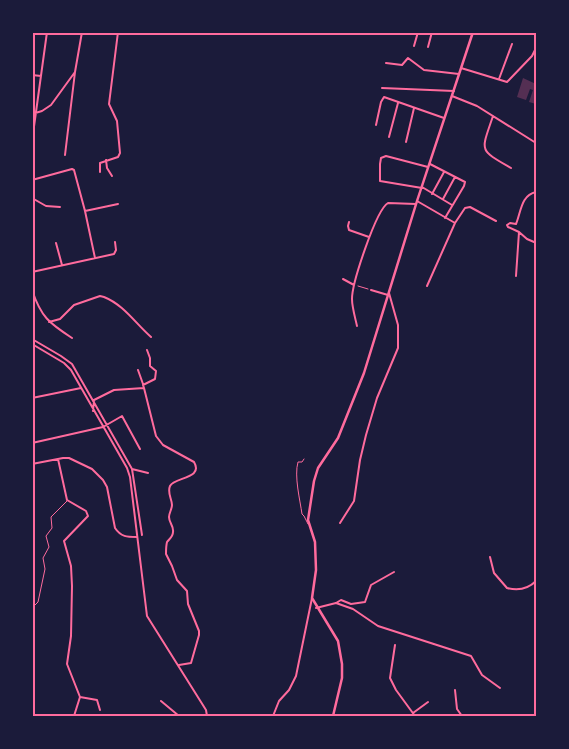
<svg xmlns="http://www.w3.org/2000/svg" width="569" height="749" font-family="'Alegreya Sans',sans-serif">
<style>
.lines{fill:none;stroke-linecap:round;stroke-linejoin:round}
.stream{stroke:#12122b;stroke-width:1}
.building{fill:#542f53}
.path{stroke:#ff6b9d;stroke-width:1}
.service{stroke:#ff6b9d;stroke-width:1}
.pedestrian{stroke:#ff6b9d;stroke-width:1}
.minor{stroke:#ff6b9d;stroke-width:2}
.secondary{stroke:#ff6b9d;stroke-width:2.5}
.primary{stroke:#ff6b9d;stroke-width:3}
.neatline{fill:none;stroke:#ff6b9d;stroke-width:2}
</style>
<rect width="100%" height="100%" fill="#1b1b3a"/>
<g class="lines">
<path class="stream" d="M32 341 62 359 72 368 130 468 132 476
M134 488 140 537"/>
</g>
<path class="building" d="M523 78 536 84V104L529 102 533 90 530 89 526 100 517 97Z"/>
<g class="lines">
<path class="path" d="M358 286 368 289"/>
<path class="service" d="M32 608 38 602 45 569 43 558 49 547 46 536 52 528 51 517 67 501"/>
<path class="pedestrian" d="M304 459 302 462H298C294 476 300 500 302 514L304 516 308 524"/>
<path class="minor" d="M414 46 418 32
M428 47 432 32
M386 63 402 65 408 58 424 70 459 74
M461 68 507 82 532 56 536 48
M32 75 41 76
M499 79 512 44
M382 88 454 91
M452 96 477 106 536 143
M32 114 42 111 51 105 75 72 82 32
M493 116C481 152 478 149 511 168
M376 125 381 102 384 97 444 118
M389 137 398 103
M32 141 47 32
M406 142 414 108
M65 155 75 72
M106 160 107 168 112 176
M430 164 465 182 464 186 445 218
M100 172V163L118 157 120 153 117 121 109 104 118 32
M32 180 72 169 74 170 85 211 95 258
M422 187 452 205
M422 188 380 181V164L381 158 386 156 428 167
M32 190V193
M432 194 444 172
M32 198 46 206 60 207
M443 199 455 177
M417 201 455 223
M85 211 118 204
M349 222 348 226 349 230 369 237
M519 232 527 239 534 242
M56 243 62 265
M32 272 114 254 116 250 115 242
M516 276 519 232 508 227 507 225 510 223 516 224C521 212 521 195 536 192
M343 279 354 285
M427 286 455 223 465 208 470 207 496 221
M32 290C41 317 49 323 72 338
M371 290 388 295
M49 322 60 319 74 305 100 296 104 297C124 305 135 323 151 337
M357 326C355 317 352 307 352 299 352 283 376 210 388 203L416 204
M32 339 61 356 72 364 132 469 142 535
M32 344 64 363 71 370 127 468 130 477 147 616 206 710 207 716
M138 370 143 384
M144 388 156 436 163 445 194 462C204 479 174 477 170 486 167 493 172 499 172 505 172 509 169 513 169 517 169 523 174 526 173 532 173 537 169 539 167 542 166 546 166 551 166 554L172 566 177 580 187 591 188 604 199 631V635L191 663 179 665
M32 398 81 388
M94 400 114 390 144 388 143 385 155 379 156 371 150 366V358L147 350
M93 411 94 400
M32 443 103 427 122 416 140 449
M58 459 67 500 86 511 88 516 64 541 71 566 72 586 71 636 67 664 80 697 74 716
M32 464 63 458H69L92 469 103 480 107 487 115 528C121 537 127 537 137 537
M132 469 148 473
M32 492 33 469
M340 523 354 501 360 460 366 435 377 398 398 348V325L389 293
M490 557 494 573 507 588C519 591 528 589 536 581
M336 603 353 609 378 626 471 656 482 675 500 688
M316 608 336 603 341 600 351 604 365 602 371 585 394 572
M395 645 390 678 396 690 415 716
M455 690 457 709 462 716
M80 697 97 700 100 710
M161 701 179 716
M413 713 428 702
M273 716 279 701 289 690 296 676 312 598"/>
<path class="secondary" d="M333 716 342 678V664L338 641 312 598 316 570 315 542 308 520 314 481 318 468 338 438 364 373 417 201 473 32"/>
<path class="primary" d="M32 464V469"/>
</g>
<rect width="569" height="749" fill="none" stroke="#1b1b3a" stroke-width="68"/>
<rect x="34" y="34" width="501" height="681" class="neatline"/>
</svg>
